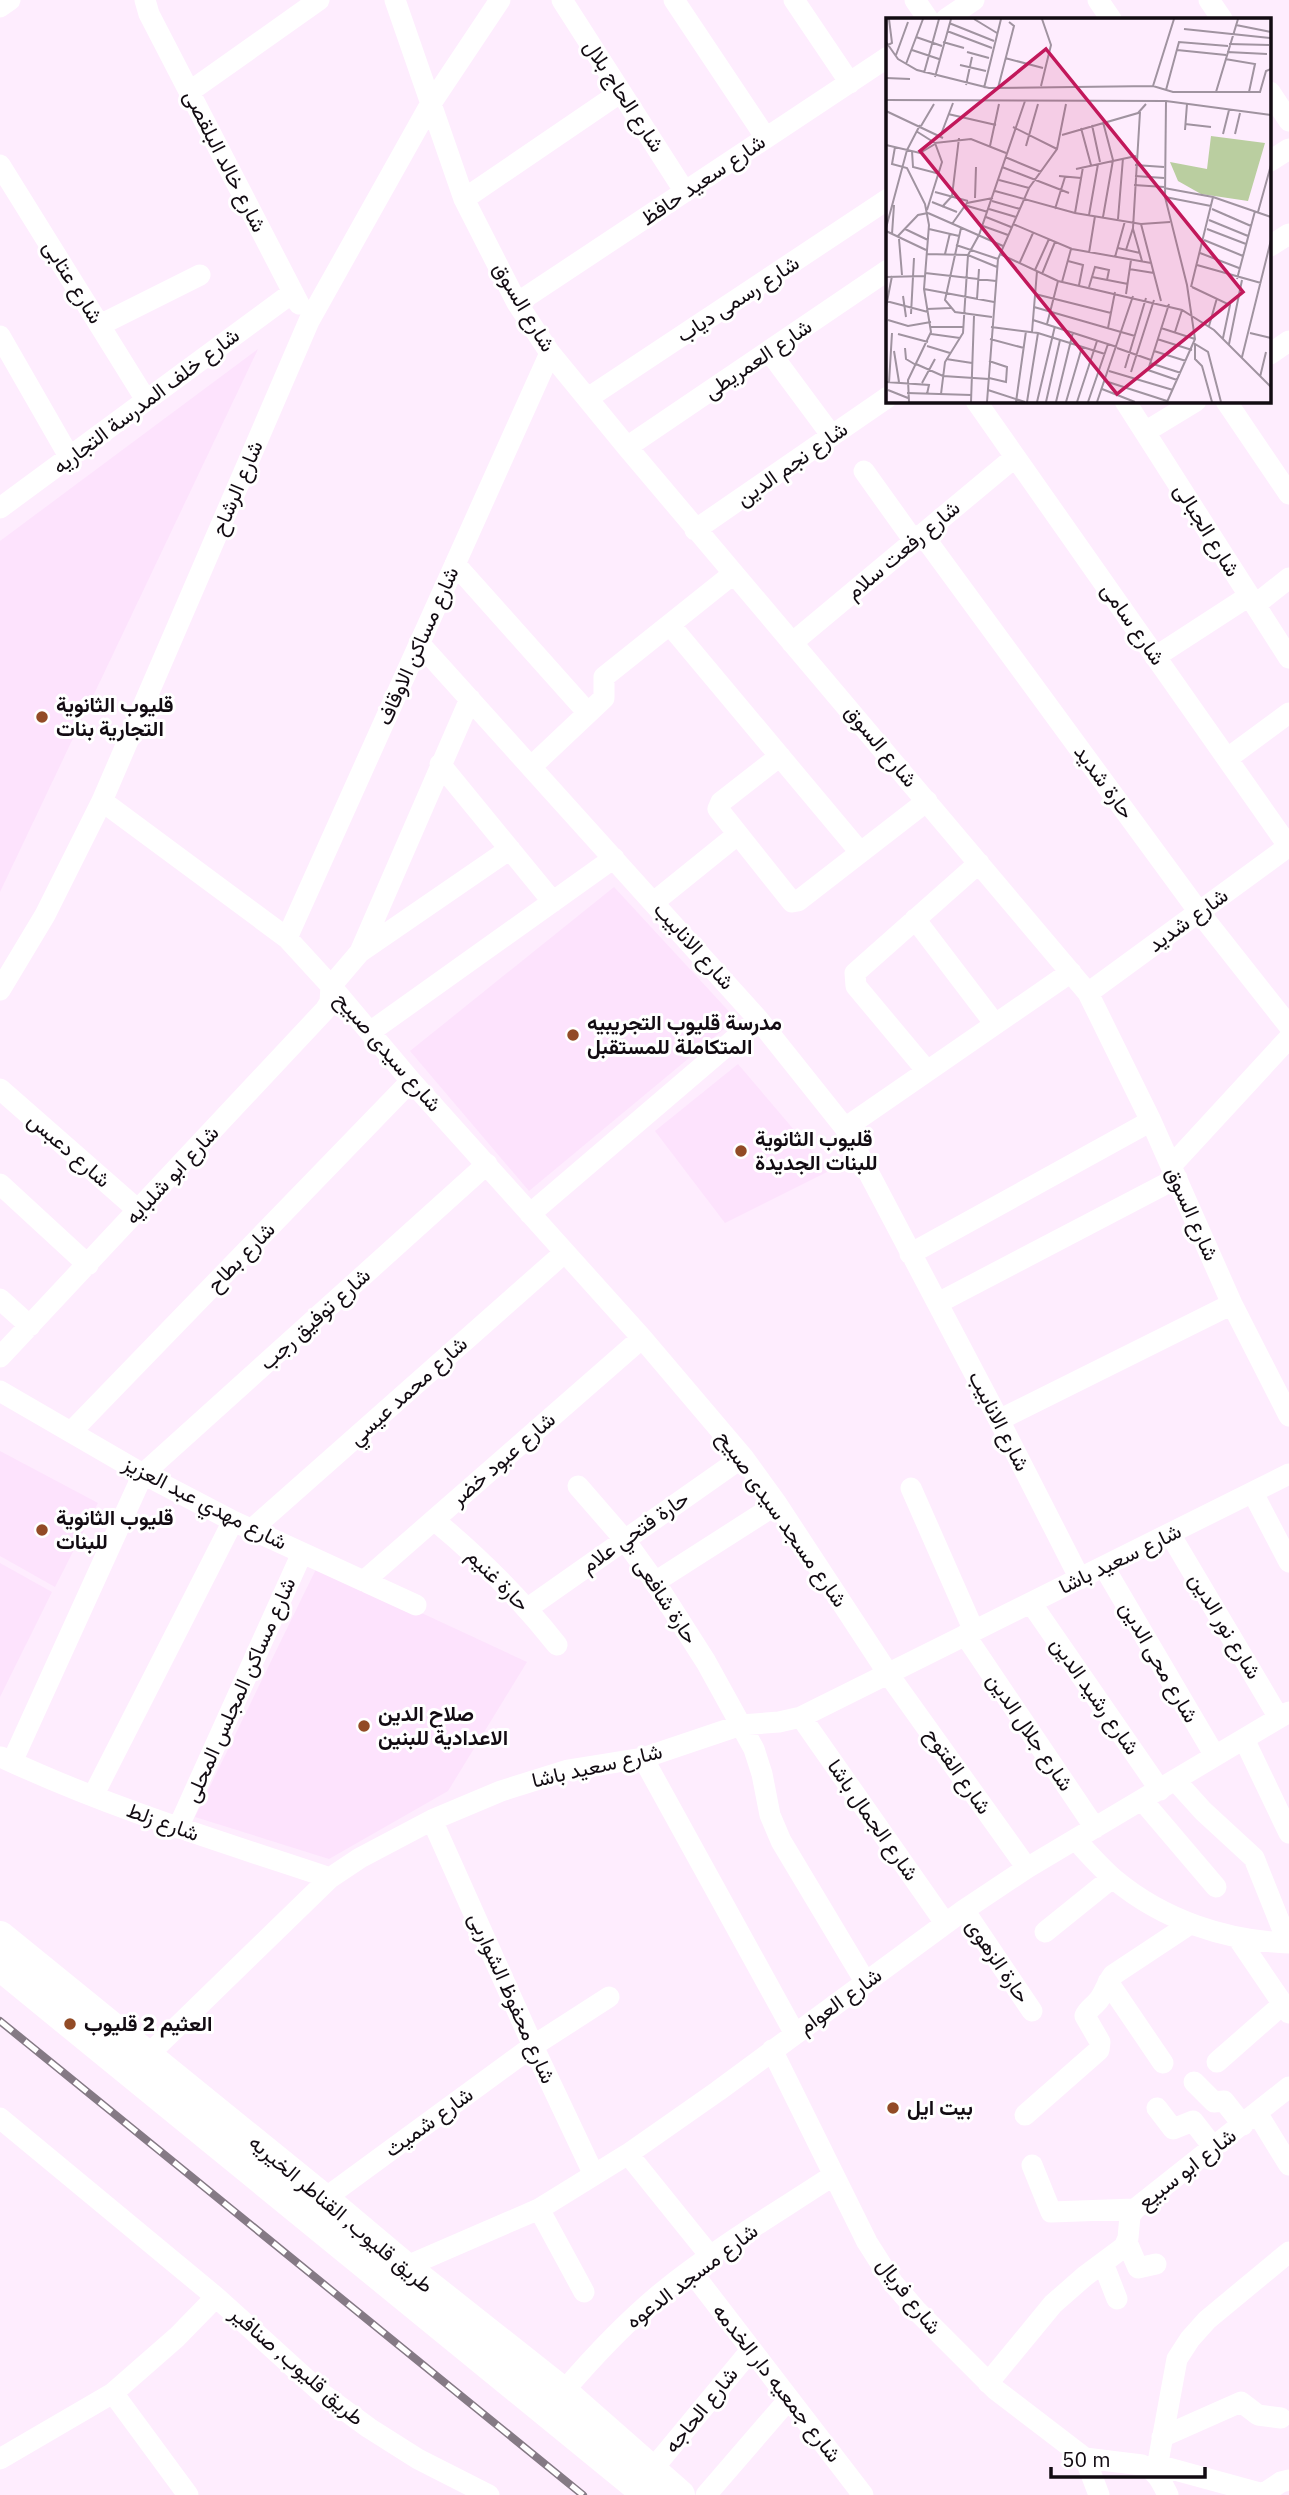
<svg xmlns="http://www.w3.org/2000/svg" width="1289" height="2495" font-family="'IBM Plex Sans',Vazirmatn,sans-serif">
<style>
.built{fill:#fde3fd}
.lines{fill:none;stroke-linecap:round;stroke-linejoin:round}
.minor{stroke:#fff;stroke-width:21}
.secondary{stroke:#fff;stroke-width:30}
.rail-casing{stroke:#857a85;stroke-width:8}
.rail{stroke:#fff;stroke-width:5;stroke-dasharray:16;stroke-linecap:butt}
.poi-dot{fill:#924b26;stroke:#fff;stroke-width:2.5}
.labels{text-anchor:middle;stroke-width:6;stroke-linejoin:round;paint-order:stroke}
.street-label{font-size:21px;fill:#120b12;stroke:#fff}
.poi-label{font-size:21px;font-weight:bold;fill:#120b12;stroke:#fff;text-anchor:start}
.inset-road{fill:none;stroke:#a093a0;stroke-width:2}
.view{fill:#c2185b;fill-opacity:0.15;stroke:#c2185b;stroke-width:3.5}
.inset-edge{fill:none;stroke:#120b12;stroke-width:3.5}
</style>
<rect width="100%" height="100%" fill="#feedfe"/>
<path class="built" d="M258 349 0 892V541Z
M614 887 736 1019 529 1191 410 1051Z
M738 1064 829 1171 725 1223 655 1131Z
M0 1451 98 1503 55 1587 0 1556Z
M0 1563 52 1592 0 1697Z
M318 1565 527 1662 448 1791 329 1859 195 1817Z"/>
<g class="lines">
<path class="minor" d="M145 0 149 14 299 304
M395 0 464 199 517 303 550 353 627 447 1088 993 1151 1121 1232 1304 1289 1416
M562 0 685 192
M674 0 766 138
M794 0 850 83
M915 0 928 19
M1098 0 1111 19
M1209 0 1222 19
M0 7 10 0
M946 19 974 0
M189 92 319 0
M1270 92 1289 121
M1270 161 1289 149
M0 165 146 400
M464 199 621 92
M1270 246 1289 234
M517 303 888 57
M100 325 200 275
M0 336 70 458
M769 351 832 436
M1270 354 1289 341
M588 398 888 199
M976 401 1289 847
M1125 401 1289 658
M1226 401 1289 494
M1145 432 1196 401
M627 447 888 270
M864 471 914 541
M0 508 292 293
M695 530 888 397
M922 534 1199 912 1289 1026
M455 564 588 713
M1255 605 1289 578
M670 625 860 852
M419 643 758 1019 845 1128 999 1420 1080 1579
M792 643 1015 457
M1155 657 1249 596
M780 756 721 802 718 809 792 902 798 901 927 801
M1228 758 1289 713
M440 764 553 902
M531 767 604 698V677L733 574
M102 801 287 938 331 986 411 1081 642 1338 743 1457 777 1504 889 1675 1027 1868
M654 902 737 835
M915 919 995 1024
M287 938 550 353
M360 952 470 699
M0 990 45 915 102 801 309 321 430 105 500 0
M1088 993 1289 846
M370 1032 614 858
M927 1071 856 986 855 973 979 863
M0 1089 139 1211
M845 1128 1071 972
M1171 1166 1289 1038
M0 1184 88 1265
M530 1214 758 1019
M910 1254 1151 1121
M0 1299 30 1326
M938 1303 1177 1178
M0 1357 325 1010 330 1002 331 986 360 952 510 849
M0 1391 143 1474 233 1521 416 1605
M999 1420 1232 1304
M71 1432 411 1081
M578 1486 624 1539 655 1582 706 1662 754 1749 762 1774 770 1815 781 1841 866 1983
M911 1488 974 1631
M1253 1493 1289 1562
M434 1520C480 1558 520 1598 557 1645
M252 1529 564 1253
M1170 1534 1279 1718
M1104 1567 1215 1756
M364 1581 642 1338
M655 1582 777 1504
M1031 1603 1160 1790
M528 1608 743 1457
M965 1635 1095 1828
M801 1717 945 1923
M1244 1739 1289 1833
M1 1757C107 1807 219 1841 330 1878
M643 1758 795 2034
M12 1762 143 1474 487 1164
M1175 1780 1203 1811 1254 1858 1288 1943
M93 1796 233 1521
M1142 1800 1216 1887
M432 1820 533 2046 594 2175
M178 1828 302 1553
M1076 1840C1088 1853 1100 1867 1114 1879 1163 1920 1226 1941 1289 1943
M964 1910 1032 2011
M1045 1932 1112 1878
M1238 1938 1289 2013
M1108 1982 1163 2063
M772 2050 867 2242 893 2283 917 2311 996 2390 1085 2458 1142 2465C1157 2471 1161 2481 1168 2495
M148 2055 330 1878 360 1858 432 1820 501 1791 568 1770 643 1758 741 1725 779 1722 801 1717 1289 1474
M1217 2062 1283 2004
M1194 2082 1214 2102 1224 2101 1243 2125
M1157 2108 1173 2129 1193 2121 1214 2148
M1257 2113 1289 2165
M1025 2115 1099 2050 1100 2042 1085 2016C1088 2009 1092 2008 1097 2002 1104 1995 1106 1984 1113 1975L1190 1924
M0 2118 216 2297 324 2395 369 2428 418 2459 489 2495
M628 2154 711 2257
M1032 2165 1051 2212 1135 2209
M324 2199 533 2046 609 1997
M539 2209 584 2292
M1127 2242 1138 2268 1156 2264
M1103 2263 1117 2299
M691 2271 863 2495
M397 2273 405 2267 539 2209 628 2154 718 2091 964 1910 1027 1868 1289 1712
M988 2383 1053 2304 1085 2276 1124 2247 1128 2238 1130 2216 1135 2209 1289 2087
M563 2392C593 2357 625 2323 661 2293 715 2249 776 2213 834 2175
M113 2393 188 2495
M1162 2437 1241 2402 1258 2415 1281 2418
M1085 2458 1099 2495
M0 2459 113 2393 177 2337 216 2297
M1157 2465 1263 2494 1281 2482 1289 2480
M651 2471 751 2350
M1156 2473 1177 2359 1190 2339 1207 2320 1289 2252
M706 2495 789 2399"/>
<path class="secondary" d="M0 1936 324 2199 405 2267 563 2392 680 2495
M0 1966 648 2495"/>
<defs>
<path id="rail" d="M0 2021 583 2495"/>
</defs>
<use href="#rail" class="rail-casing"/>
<use href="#rail" class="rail"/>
</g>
<g class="poi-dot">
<circle cx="42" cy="717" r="7"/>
<circle cx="573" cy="1035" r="7"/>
<circle cx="741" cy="1151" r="7"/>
<circle cx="42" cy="1530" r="7"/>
<circle cx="364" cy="1726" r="7"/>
<circle cx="70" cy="2024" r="7"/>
<circle cx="893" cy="2108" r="7"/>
</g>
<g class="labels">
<g class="street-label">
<text transform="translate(624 96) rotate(57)" y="7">شارع الحاج بلال</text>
<text transform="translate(225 161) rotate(63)" y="7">شارع خالد البلقصى</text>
<text transform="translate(703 180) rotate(-34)" y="7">شارع سعيد حافظ</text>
<text transform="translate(73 282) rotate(58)" y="7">شارع عتابى</text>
<text transform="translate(738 299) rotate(-33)" y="7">شارع رسمى دياب</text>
<text transform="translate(524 307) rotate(59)" y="7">شارع السوق</text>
<text transform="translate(758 359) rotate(-34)" y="7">شارع العمريطى</text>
<text transform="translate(146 401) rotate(-37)" y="7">شارع خلف المدرسة التجاريه</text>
<text transform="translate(792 464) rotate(-35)" y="7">شارع نجم الدين</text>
<text transform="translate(237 488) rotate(-67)" y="7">شارع الرشاح</text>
<text transform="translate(1207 530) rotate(58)" y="7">شارع الجبالى</text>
<text transform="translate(903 550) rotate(-40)" y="7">شارع رفعت سلام</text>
<text transform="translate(1133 624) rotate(55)" y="7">شارع سامى</text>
<text transform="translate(418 646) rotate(-66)" y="7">شارع مساكن الاوقاف</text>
<text transform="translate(881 746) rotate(50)" y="7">شارع السوق</text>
<text transform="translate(1104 782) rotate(54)" y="7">حارة شديد</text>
<text transform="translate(1188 920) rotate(-36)" y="7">شارع شديد</text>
<text transform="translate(694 946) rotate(48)" y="7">شارع الانابيب</text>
<text transform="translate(388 1052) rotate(49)" y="7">شارع سيدى صبيح</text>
<text transform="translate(69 1150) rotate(41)" y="7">شارع دعبس</text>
<text transform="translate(172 1175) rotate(-47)" y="7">شارع ابو شلبايه</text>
<text transform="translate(1192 1214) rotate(66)" y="7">شارع السوق</text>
<text transform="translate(241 1257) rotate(-46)" y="7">شارع بطاح</text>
<text transform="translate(315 1319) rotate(-42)" y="7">شارع توفيق رجب</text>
<text transform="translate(408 1391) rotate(-42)" y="7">شارع محمد عيسي</text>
<text transform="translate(999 1421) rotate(63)" y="7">شارع الانابيب</text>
<text transform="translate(503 1459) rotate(-41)" y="7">شارع عبود خضر</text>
<text transform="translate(205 1503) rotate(27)" y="7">شارع مهدي عبد العزيز</text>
<text transform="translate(782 1519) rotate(55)" y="7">شارع مسجد سيدى صبيح</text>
<text transform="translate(635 1532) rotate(-35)" y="7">حارة فتحي علام</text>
<text transform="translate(1120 1559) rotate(-26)" y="7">شارع سعيد باشا</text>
<text transform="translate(498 1580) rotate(45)" y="7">حارة غنيم</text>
<text transform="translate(666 1601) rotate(57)" y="7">حارة شافعى</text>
<text transform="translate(1225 1626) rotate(59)" y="7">شارع نور الدين</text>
<text transform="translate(1159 1662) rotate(60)" y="7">شارع محى الدين</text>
<text transform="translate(240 1690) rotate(-66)" y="7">شارع مساكن المجلس المحلى</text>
<text transform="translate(1095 1696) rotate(55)" y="7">شارع رشيد الدين</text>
<text transform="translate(1030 1732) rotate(56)" y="7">شارع جلال الدين</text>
<text transform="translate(597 1766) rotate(-13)" y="7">شارع سعيد باشا</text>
<text transform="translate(958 1771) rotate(55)" y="7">شارع الفتوح</text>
<text transform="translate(873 1820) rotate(55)" y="7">شارع الجمال باشا</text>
<text transform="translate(163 1822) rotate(20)" y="7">شارع زلط</text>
<text transform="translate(998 1961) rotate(56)" y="7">حارة الزهوى</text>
<text transform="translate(512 1998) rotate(66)" y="7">شارع محفوظ الشواربى</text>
<text transform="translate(840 2001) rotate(-36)" y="7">شارع العوام</text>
<text transform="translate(429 2122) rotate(-36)" y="7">شارع شميث</text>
<text transform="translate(1187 2169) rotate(-38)" y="7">شارع ابو سبيع</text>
<text transform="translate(341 2214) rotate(40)" y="7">طريق قليوب, القناطر الخيريه</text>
<text transform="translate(692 2276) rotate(-37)" y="7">شارع مسجد الدعوه</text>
<text transform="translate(909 2296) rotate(52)" y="7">شارع فريال</text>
<text transform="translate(297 2366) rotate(41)" y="7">طريق قليوب, صنافير</text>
<text transform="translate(777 2383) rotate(52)" y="7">شارع جمعيه دار الخدمه</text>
<text transform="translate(701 2410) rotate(-51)" y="7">شارع الحاجه</text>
</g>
<g class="poi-label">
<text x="56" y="712">قليوب الثانوية<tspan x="56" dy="24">التجارية بنات</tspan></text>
<text x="587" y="1030">مدرسة قليوب التجريبيه<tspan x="587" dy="24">المتكاملة للمستقبل</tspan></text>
<text x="755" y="1146">قليوب الثانوية<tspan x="755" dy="24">للبنات الجديدة</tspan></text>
<text x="56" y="1525">قليوب الثانوية<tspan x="56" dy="24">للبنات</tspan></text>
<text x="378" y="1721">صلاح الدين<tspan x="378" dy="24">الاعدادية للبنين</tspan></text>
<text x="84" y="2031">العثيم 2 قليوب</text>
<text x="907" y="2115">بيت ايل</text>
</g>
</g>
<g transform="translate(886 18)">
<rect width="385" height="385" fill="#feedfe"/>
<path d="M325 118 379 125 362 183 315 176 292 163 284 144 321 151Z" fill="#bacea0"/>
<path class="inset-road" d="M88 1 111 15M63 5 108 23M350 7 385 14M298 11 384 20M61 13 106 30M30 19 56 28M0 24 12 41 31 52 103 70 267 68 287 74H374L380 53 385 51M57 24 78 30M343 26 383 27M2 27 6 25 3 1M26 32 53 41M291 32 340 37M81 34 103 40M341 34 381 36M10 37 22 4M119 40 157 50M339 41 369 46 363 74M20 46 37 1M74 47 100 53M38 55 53 1M49 59 65 1M0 60 24 61M80 67 86 39M155 68 165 27 156 1M267 68 288 1M98 70 115 1M112 70 128 8 123 4M280 72 293 24 342 28M330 74 352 1M0 82 280 83 385 97M280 83 279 179 301 267 309 321 281 384M0 93 57 120M62 96 110 107M217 104 227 142 217 199M299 106 325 109M206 107 214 144M35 108 48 86M127 109 171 131M195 110 205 147M299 112 301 86M30 113 49 125 85 121 120 135M337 116 343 92M349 116 354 95M176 117 252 95 260 86M54 119 67 85M0 127 34 135 49 126M104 128 113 86M140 128 152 86M9 129 6 146 21 150 39 186 43 207 38 271 45 314 22 362 23 384M26 133 27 149 54 156M119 139 155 154M249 147 278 149M116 149 183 175M190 151 250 138M173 158 195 160M249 158 278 160M113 162 143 170M248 167 278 169M278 170 327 179 385 199M109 173 189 195 255 206 284 204M49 174 82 183M279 179 325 188M89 180 90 149M106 183 134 191M46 184 71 194M78 187 102 194M56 189 66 178 73 120M103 191 130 199M169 191 179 159M326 191 365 208M41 192 56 144 49 125M372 194 385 147M42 195 117 228M189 195 197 149M203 197 212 146M100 199 125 209M232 201 237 140M323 202 362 218M66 206 81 185 107 180M127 206 186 231 265 245M255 206 275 283M97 208 122 217M0 210 21 132 34 107M75 210 59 282 69 294 106 299M19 211 42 222M43 211 73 218M247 211 256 243M321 211 360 226M0 213 40 232M6 216 8 187M11 219 32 197 42 195M13 221 16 257M318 222 357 238M70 227 112 241M232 230 254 235M240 232 247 210 254 94M203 235 209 198M314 235 353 250M40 236 82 237 111 249M59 236 64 215M114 236 172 263 296 292 328 312 385 369M229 239 239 203M182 243 197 247 193 267M134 244 147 215M311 247 375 265M243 251 268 255M149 252 163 221M39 255 110 263M156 256 169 224M0 259 39 258M206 259 242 266M351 261 369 193M176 264 185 231M203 269 209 249 223 252 221 262M305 269 327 179M306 269 344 287 337 320M38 271 108 284M149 276 225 295M240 276 245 242M17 278 20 299M91 281 93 251M0 283 42 294M283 286 262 352 291 362M0 289 6 258M148 289 249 318M41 291 65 290M25 296 28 240M2 302 22 308 45 304M147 302 231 329M161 306 172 263M323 308 331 280M45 309H77M105 309 152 315 219 336M222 310 229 274M275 310 309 321M146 314 151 253M289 314 296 292M364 315 385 320M12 316 42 324M45 316 74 320M104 321 138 330M271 321 306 332M343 326 356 262M41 328 64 335M19 330 20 341 30 347M231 330 265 342M8 333 13 364M268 333 300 343M356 339 385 222M60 341 86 345M264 345 295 355M30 346 57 358 103 361M239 350 260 280M223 353 287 372M245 354 268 282M374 359 380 334M103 360 120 364 121 349 103 343M219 363 281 383M0 364 43 367 41 376M3 365 6 315M36 365 49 341M216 371 249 384M2 372 22 380M102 372 139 384M21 375 85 377M55 376 59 344 77 315 82 237 93 217 139 83M85 384 88 298M101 384 112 241 143 170 171 131 180 86M130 384 140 313M141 384 152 315M151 384 169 308M160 384 174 322M170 384 187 314M180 384 196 329M191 384 211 323M202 384 222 326M211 384 247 278M326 384 316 348 309 341V326L322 334 335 384"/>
<path class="view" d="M160 31 357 274 231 376 34 133Z"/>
<rect width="385" height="385" class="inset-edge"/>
</g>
<path d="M1051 2467v10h154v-10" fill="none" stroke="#120b12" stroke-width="3.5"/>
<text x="1062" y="2467" font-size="21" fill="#120b12" stroke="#ffffff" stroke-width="5" paint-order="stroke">50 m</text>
</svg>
